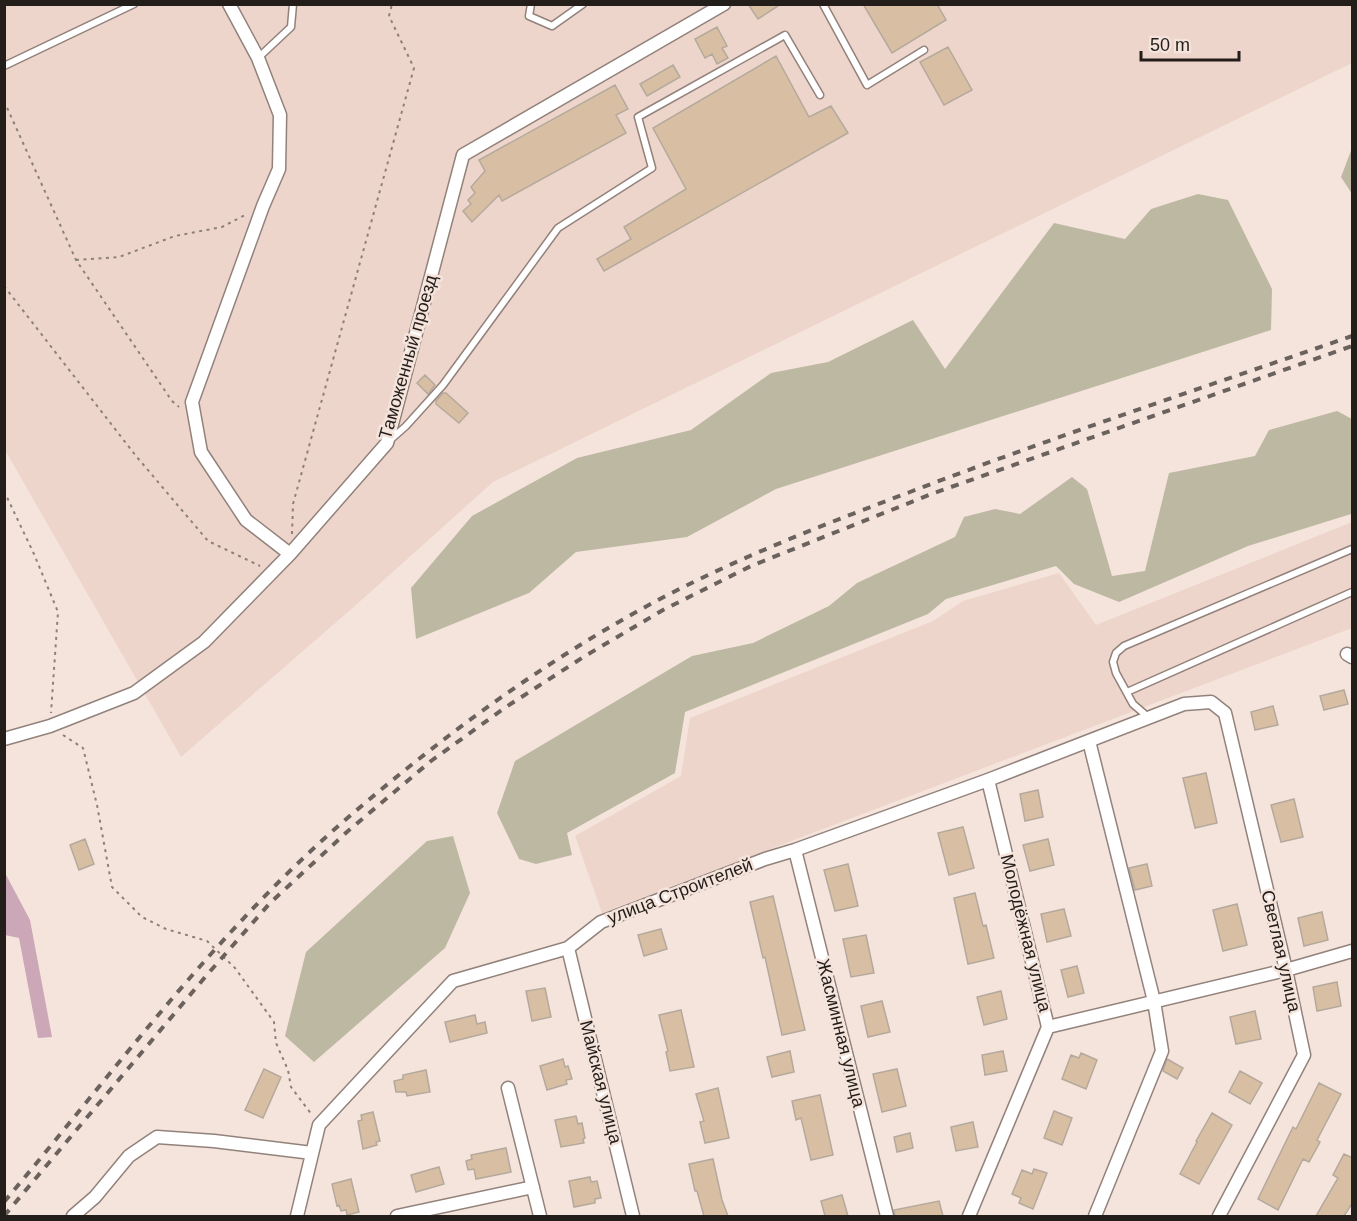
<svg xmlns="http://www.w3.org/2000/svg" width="1357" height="1221" font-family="Helvetica,sans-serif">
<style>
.built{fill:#eed5cb}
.green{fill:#bdb8a2}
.water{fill:#cca7b7}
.building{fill:#d8bfa3;stroke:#b4a99c;stroke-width:1.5}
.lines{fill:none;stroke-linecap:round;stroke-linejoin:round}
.lane-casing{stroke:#92827b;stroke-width:9}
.street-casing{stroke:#92827b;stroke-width:15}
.path{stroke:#8b807a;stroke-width:2;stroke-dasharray:3 4.5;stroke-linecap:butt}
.lane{stroke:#fff;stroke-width:6}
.street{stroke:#fff;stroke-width:12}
.rail{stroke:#6b615d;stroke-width:4;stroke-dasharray:8 8;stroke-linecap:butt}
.labels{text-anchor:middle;stroke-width:5;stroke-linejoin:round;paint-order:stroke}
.street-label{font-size:18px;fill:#241e1b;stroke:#f5e4dc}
</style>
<rect width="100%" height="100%" fill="#f5e4dc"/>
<path class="built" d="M1352 4V63L493 482 356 605 181 757 5 450 4 5Z
M1352 522V628L602 913 575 836 681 776 690 718 933 621 963 601 1059 573 1096 625Z"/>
<path class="green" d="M1352 148V194L1341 177Z
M1198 194 1228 200 1272 289 1271 330 776 489 687 537 576 552 529 593 416 639 411 588 472 516 577 458 691 430 771 373 828 362 913 320 945 369 1054 223 1125 239 1151 209Z
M1337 411 1352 419 1351 514 1248 546 1119 602 1074 584 1056 566 946 599 928 614 685 712 675 773 567 833 572 855 536 864 519 859 497 813 515 761 692 656 753 643 829 606 857 583 955 537 964 517 995 509 1020 514 1072 477 1087 489 1112 576 1145 571 1169 473 1255 456 1269 430Z
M453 836 470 893 445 948 314 1062 285 1036 306 952 427 841Z"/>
<path class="water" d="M4 871 30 920 52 1037 38 1038 19 938 5 935Z"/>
<path class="building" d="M748 4H781L758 19Z
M863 4H937L946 20 892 53Z
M717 27 727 46 722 48 728 58 717 64 712 54 705 58 695 39Z
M948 47 972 90 944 105 920 62Z
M776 56 809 117 831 106 848 133 604 271 597 259 631 239 624 227 686 189 653 128Z
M673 65 680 77 647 96 640 84Z
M615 85 628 109 616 115 626 133 502 201 499 195 472 222 463 211 471 204 468 200 475 193 471 187 485 171 479 160Z
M425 375 435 385 428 394 417 383Z
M443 393H446L468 413 459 423 436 404V401Z
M1344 690 1348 704 1324 710 1320 696Z
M1273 706 1278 725 1255 730 1251 712Z
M1206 773 1217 823 1195 828 1183 778Z
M1038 790 1043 817 1025 821 1020 794Z
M1294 799 1303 837 1281 842 1271 805Z
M963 827 974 868 949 875 938 833Z
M85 839 94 864 79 870 70 845Z
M1048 839 1054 865 1030 871 1023 845Z
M848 864 858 906 835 911 824 870Z
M1147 864 1152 886 1135 890 1129 868Z
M975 893 983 926 986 925 994 958 968 964 954 898Z
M773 896 805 1030 782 1035 765 957 763 958 750 902Z
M1237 904 1247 945 1223 951 1213 910Z
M1064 909 1071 936 1047 942 1041 914Z
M1322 912 1328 940 1304 946 1298 918Z
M661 929 667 949 644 956 638 935Z
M866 935 874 973 851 977 843 939Z
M1077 966 1084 993 1068 997 1061 970Z
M1337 982 1341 1006 1317 1011 1313 987Z
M545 988 551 1017 532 1021 526 991Z
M1001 991 1007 1019 984 1025 977 997Z
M882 1001 890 1032 868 1037 861 1006Z
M681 1010 694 1067 670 1071 666 1052 668 1051 659 1015Z
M1255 1011 1261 1039 1236 1044 1230 1017Z
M475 1015 477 1024 485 1022 487 1033 450 1042 445 1022Z
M790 1051 794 1072 772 1077 767 1057Z
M1003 1051 1007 1071 985 1075 982 1055Z
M1081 1053 1097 1060 1086 1089 1062 1079 1071 1055 1079 1058Z
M563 1059 565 1067 568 1066 572 1079 566 1080 567 1084 547 1090 540 1066Z
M1167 1059 1183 1068 1177 1079 1163 1071Z
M264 1069 281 1077 263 1118 245 1110Z
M897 1069 906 1106 882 1112 873 1074Z
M426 1070 430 1092 407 1096 406 1092H396L394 1081 403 1079V1075Z
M1240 1071 1262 1083 1250 1104 1229 1092Z
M1319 1083 1341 1094 1317 1140 1320 1142 1309 1162 1303 1159 1278 1210 1258 1199 1293 1127 1296 1129Z
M718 1088 729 1138 705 1143 700 1122 704 1121 696 1094Z
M820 1095 833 1155 811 1160 801 1118 796 1120 792 1101Z
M1054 1111 1072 1118 1062 1145 1044 1138Z
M373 1112 380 1141 376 1142 377 1145 363 1149 358 1121 362 1120 361 1115Z
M1212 1113 1232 1125 1199 1184 1180 1174 1197 1142 1196 1141Z
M576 1116 578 1124 582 1123 585 1138 583 1139 584 1143 561 1147 555 1120Z
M973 1122 978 1147 956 1151 951 1127Z
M910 1133 913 1148 897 1152 894 1137Z
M506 1148 511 1172 476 1179 474 1169 468 1170 466 1161 472 1159 471 1155Z
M1344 1154 1353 1158V1202L1344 1216H1316L1338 1178 1333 1175Z
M713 1159 722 1200 728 1216H704L697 1191H695L689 1164Z
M439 1167 444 1184 416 1192 411 1175Z
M1034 1169 1047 1173 1033 1209 1019 1203 1021 1198 1012 1194 1022 1170 1032 1174Z
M590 1177 591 1182 597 1181 601 1198 595 1199V1203L574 1207 569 1181Z
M351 1179 359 1212 347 1215 346 1210 341 1211 339 1205 337 1206 332 1184Z
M842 1195 848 1216H825L821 1201Z
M939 1201 943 1216H895L894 1210Z"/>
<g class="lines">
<defs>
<path id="lane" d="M531 4 529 16 552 26 583 4
M823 4 867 85 924 50
M258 58 291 27 293 4
M4 66 134 4
M389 441 406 426 443 385 558 228 652 168 638 117 785 35 820 95
M1127 692 1352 592
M1148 717 1133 704 1116 673 1113 662 1116 653 1124 646 1352 549"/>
<path id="street" d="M229 4 258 58 280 115 279 169 263 206 192 402 201 452 246 520 290 554
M1347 654 1352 657
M4 739 50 726 134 693 204 642 290 554 387 443 463 155 724 4
M1089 741 1154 1001 1162 1051 1095 1216
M795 850 887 1216
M568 948 633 1216
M1048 1027 1286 970 1352 951
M508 1088 540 1216
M73 1216 95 1197 129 1156 157 1137 214 1141 312 1153
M297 1216 319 1125 453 981 568 948 601 922 765 859 795 850 988 780 1184 704 1211 702 1225 713 1286 970 1304 1055 1219 1216
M397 1216 533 1187
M969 1216 1048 1027 988 780"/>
</defs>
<use href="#lane" class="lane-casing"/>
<use href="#street" class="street-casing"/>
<path class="path" d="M4 101 76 260 172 401 179 407
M76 260 119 257 175 236 222 227 245 215
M4 286 136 456 208 541 260 566
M4 491 34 554 58 612 51 713
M292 534 293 504 414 68 389 16 392 4
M63 735 83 748 97 805 112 887 142 917 166 929 207 941 235 968 274 1022 276 1043 288 1070 291 1087 312 1115"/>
<use href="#lane" class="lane"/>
<use href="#street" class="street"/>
<path class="rail" d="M4 1202C114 1072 215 933 344 821 441 737 547 659 660 599 740 557 825 524 910 492 1056 436 1205 387 1352 336
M4 1216 206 976 270 903 348 831 431 761 506 707 585 656 663 610 751 566 934 493 1352 346"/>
</g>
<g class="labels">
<g class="street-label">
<text transform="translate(408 357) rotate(-74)" y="6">Таможенный проезд</text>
<text transform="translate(680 891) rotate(-21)" y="6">улица Строителей</text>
<text transform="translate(1026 933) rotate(76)" y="6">Молодёжная улица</text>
<text transform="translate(1281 951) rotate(77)" y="6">Светлая улица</text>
<text transform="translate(841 1033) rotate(76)" y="6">Жасминная улица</text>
<text transform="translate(601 1082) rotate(76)" y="6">Майская улица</text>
</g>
</g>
<rect width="1357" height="1221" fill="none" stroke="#241e1b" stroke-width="12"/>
<path d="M1141 51v9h98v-9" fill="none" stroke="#241e1b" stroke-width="3"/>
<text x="1150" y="51" font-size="18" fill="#241e1b" stroke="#f5e4dc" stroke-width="4.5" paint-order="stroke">50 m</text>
</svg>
